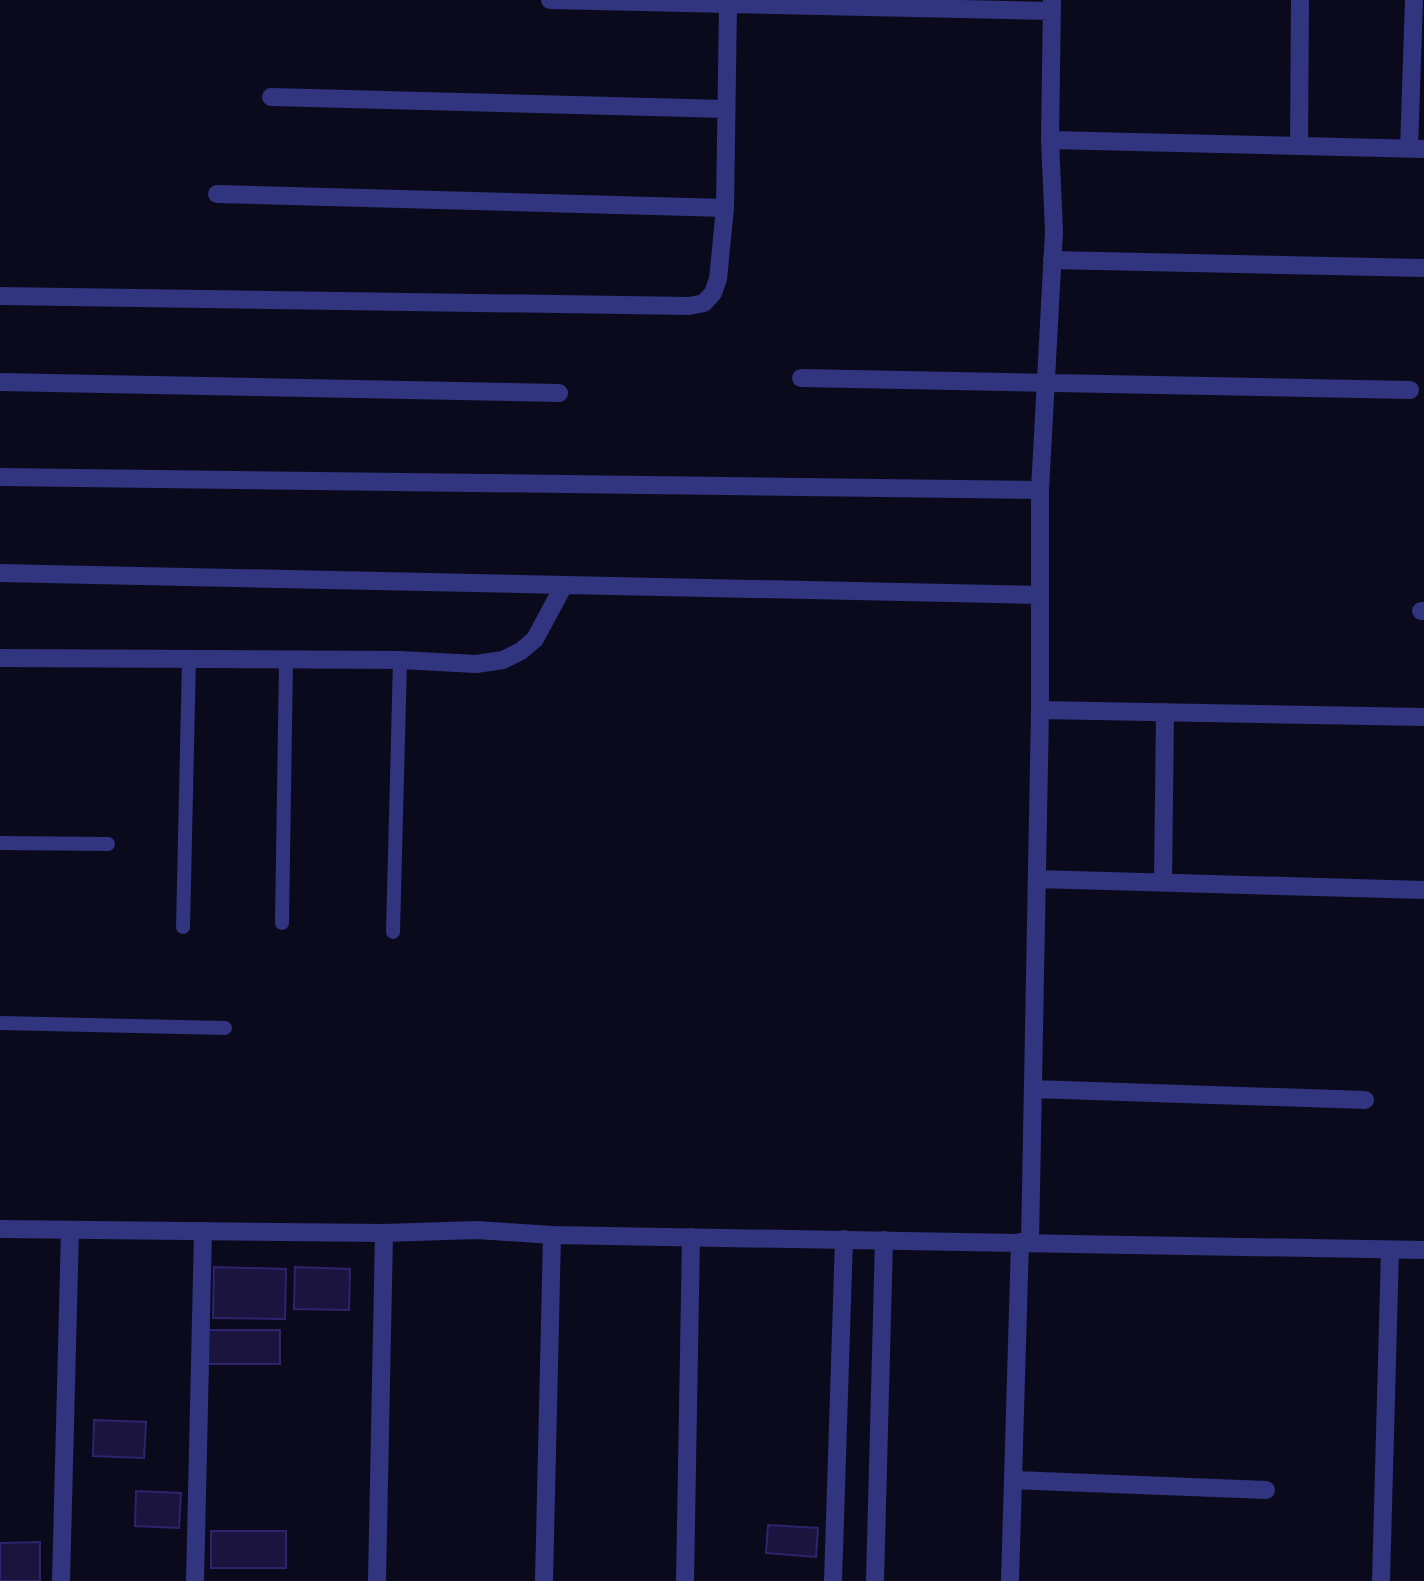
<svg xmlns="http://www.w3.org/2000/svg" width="1424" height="1581" font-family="'Space Grotesk',sans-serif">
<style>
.building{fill:#1a143f;stroke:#2d246d;stroke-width:2}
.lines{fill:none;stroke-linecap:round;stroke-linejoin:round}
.service{stroke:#31347f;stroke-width:14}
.minor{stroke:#31347f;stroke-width:18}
.tertiary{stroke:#31347f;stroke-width:18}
</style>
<rect width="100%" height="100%" fill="#0b0a1c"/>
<path class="building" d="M214 1267 286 1269 285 1319 213 1318Z
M295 1267 350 1269 349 1310 294 1309Z
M205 1330H280V1364H205Z
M94 1420 146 1422 144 1458 93 1456Z
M136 1491 181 1493 179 1528 135 1526Z
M768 1525 818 1528 816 1557 766 1553Z
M211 1531H286V1568H211Z
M40 1542V1581H0V1543Z"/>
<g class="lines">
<path class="service" d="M0 843 108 844
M282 923 286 660
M183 927 189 659
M393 932 400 660
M0 1023 225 1028"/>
<path class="minor" d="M550 0 1052 11
M271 97 726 109
M1050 140 1424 149
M1299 146 1300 0
M1409 149 1414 0
M217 194 725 208
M1052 260 1424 268
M0 296 689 306 704 303 713 293 718 279 725 208 728 4
M801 378 1410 390
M0 382 559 393
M0 477 1040 490
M0 573 1040 595
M1421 611H1424
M0 658 400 660 476 664 503 660 521 651 535 639 564 585
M1040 710 1424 717
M1037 879 1424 890
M1163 883 1165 712
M1033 1089 1365 1100
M1030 1242 1040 710V490L1054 231 1050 140 1052 0
M1013 1480 1266 1490
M61 1581 70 1230
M195 1581 203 1231
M377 1581 384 1233
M544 1581 552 1235
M685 1581 691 1237
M833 1581 844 1239
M875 1581 884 1240
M1010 1581 1020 1242
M1381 1581 1390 1250"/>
<path class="tertiary" d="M0 1229 384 1233 477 1230 552 1235 1424 1250"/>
</g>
</svg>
